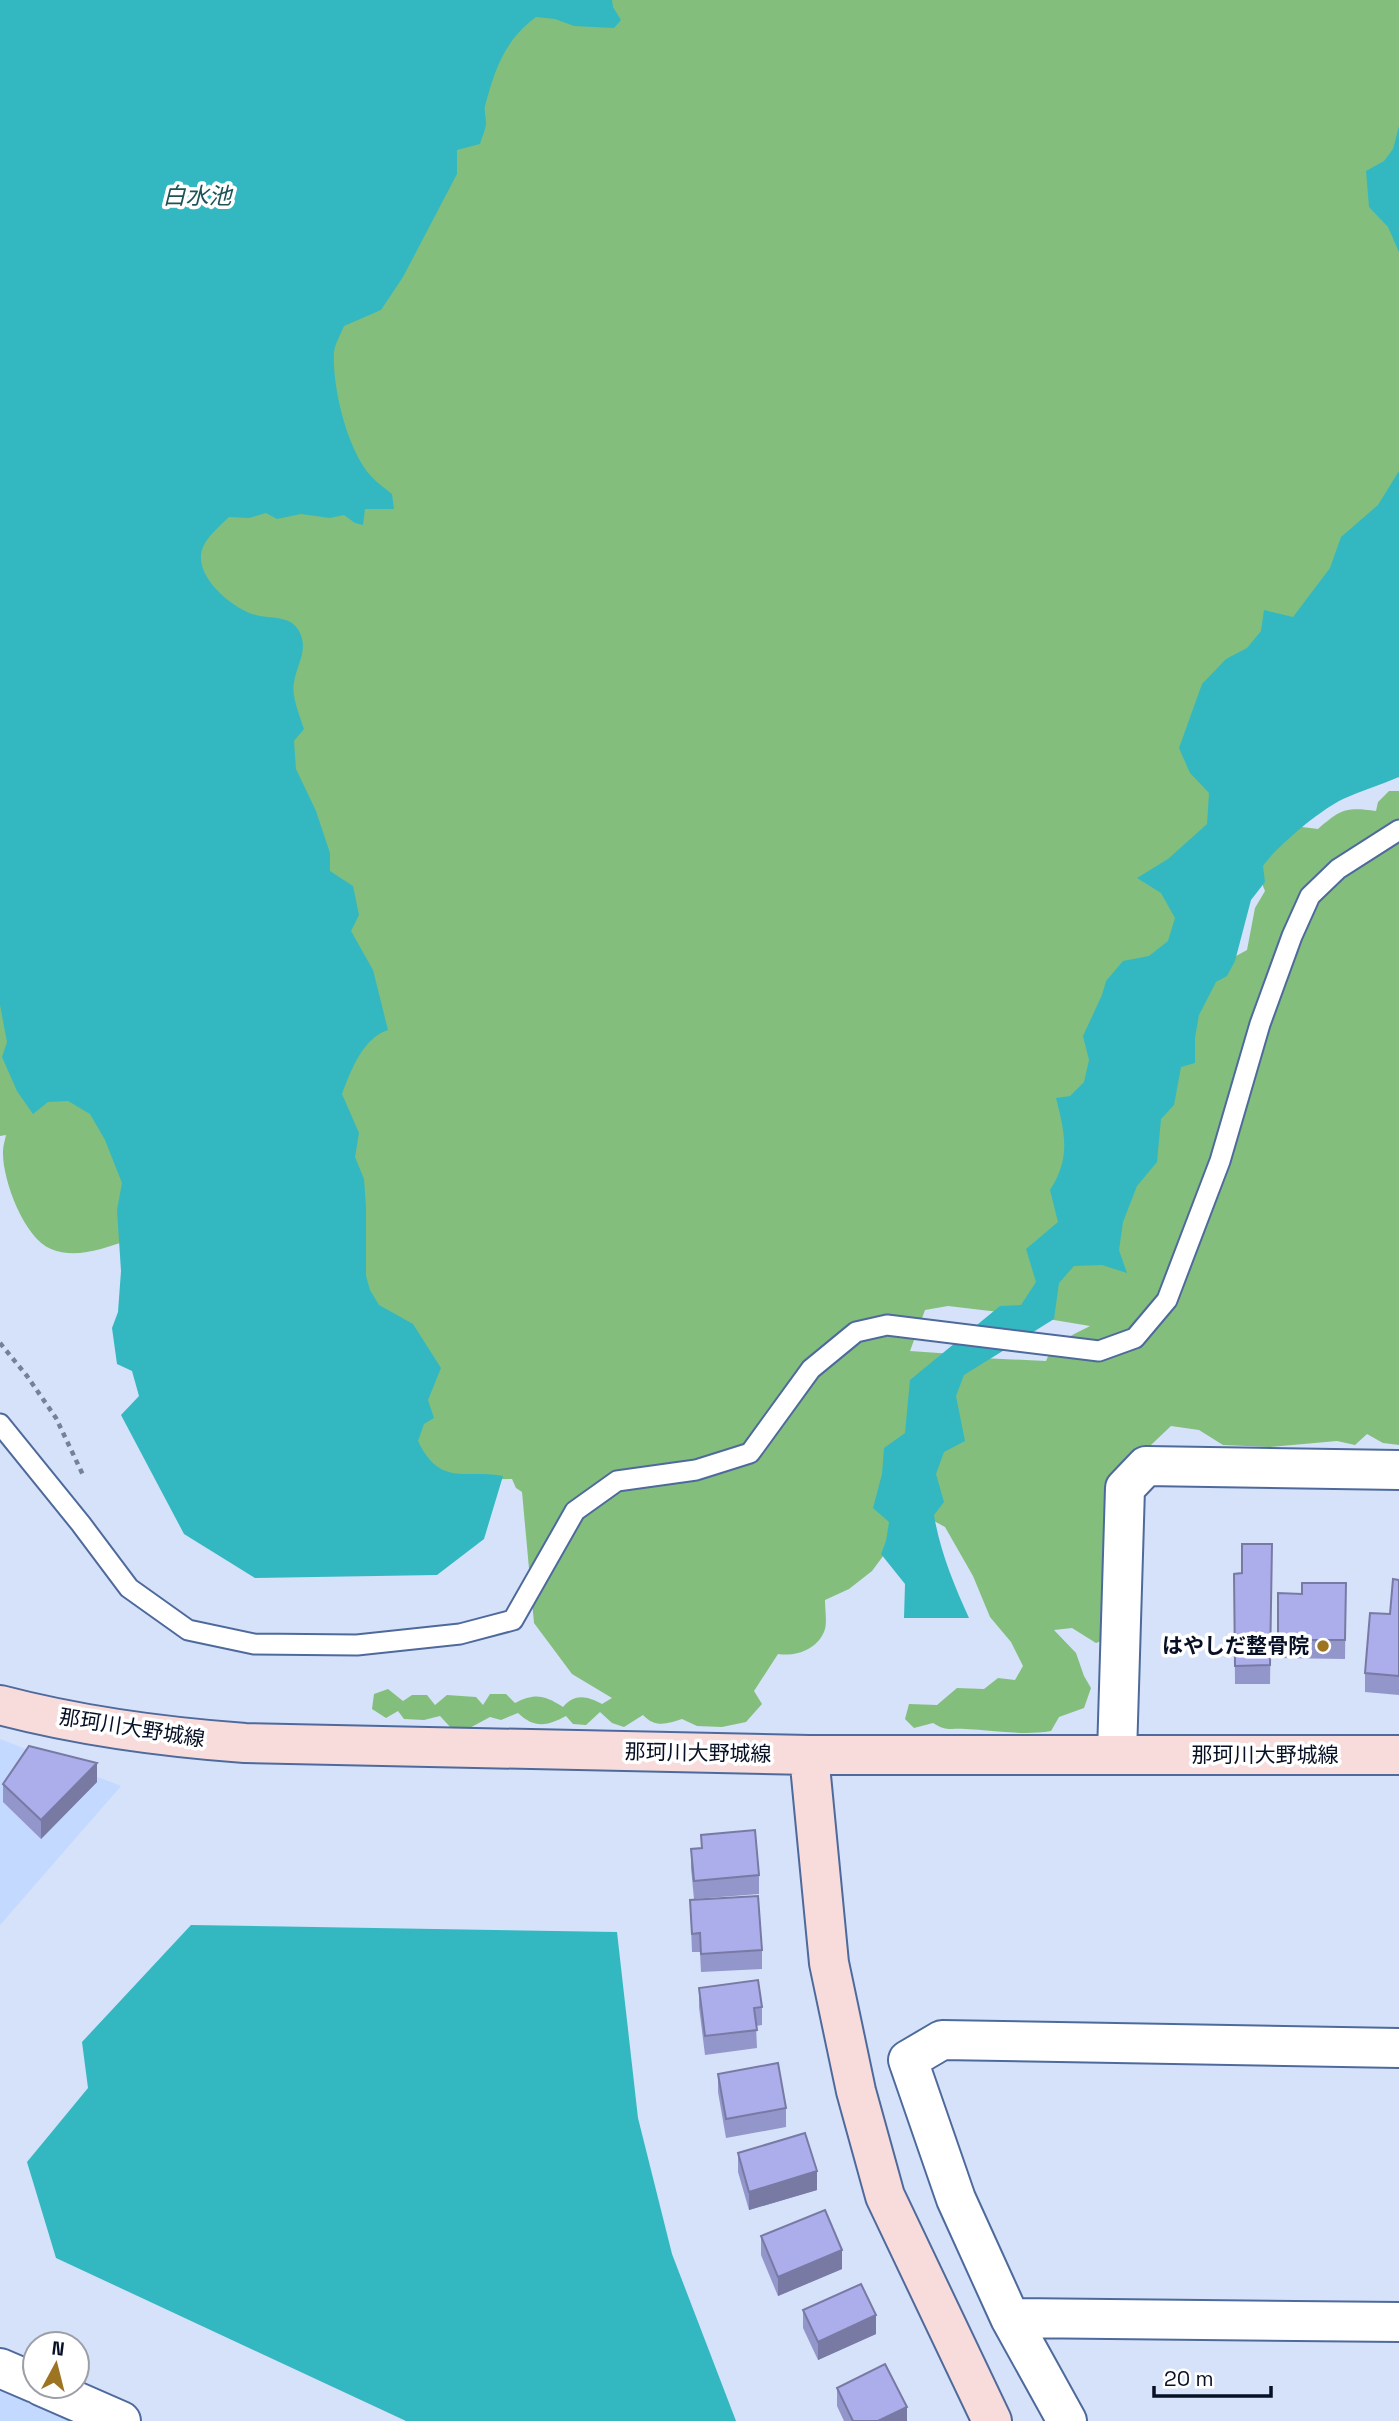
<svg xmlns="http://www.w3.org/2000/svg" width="1399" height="2421" font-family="'Space Grotesk','Noto Sans JP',sans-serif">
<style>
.built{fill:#c4d9ff}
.forest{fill:#83be7d}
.water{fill:#33b8c1}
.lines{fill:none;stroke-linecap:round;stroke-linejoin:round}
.lane-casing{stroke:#4e6a9c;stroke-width:23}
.street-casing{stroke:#4e6a9c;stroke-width:42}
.secondary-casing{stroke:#4e6a9c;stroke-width:42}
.path{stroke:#768197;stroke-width:4.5;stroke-dasharray:5 5;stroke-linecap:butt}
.lane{stroke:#fff;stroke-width:19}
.street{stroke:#fff;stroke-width:38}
.secondary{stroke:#f8dcdb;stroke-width:38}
.wall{fill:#9396ca}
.shaded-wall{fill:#787aa4}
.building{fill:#abaeeb;stroke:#787aa4;stroke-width:2}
.poi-dot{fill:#9d7522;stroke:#fff;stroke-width:2.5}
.labels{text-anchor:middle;stroke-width:7;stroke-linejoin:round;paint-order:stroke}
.poi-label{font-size:21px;font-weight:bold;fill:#071024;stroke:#fff;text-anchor:end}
.street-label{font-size:21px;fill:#071024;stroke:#fff}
.water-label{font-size:23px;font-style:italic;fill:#1d5357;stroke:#fff}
</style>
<rect width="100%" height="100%" fill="#d5e2f9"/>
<path class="built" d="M0 1739 121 1786 0 1925Z
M0 2388 75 2421H0Z"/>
<path class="forest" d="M509 0H1399V516L1215 858 1174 960 1075 1226 1025 1315 948 1306 925 1310 910 1351 953 1354 898 1536 872 1571 849 1589 825 1600C825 1609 827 1621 825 1629 819 1649 796 1657 778 1654L754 1691 762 1704 746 1722 722 1727 697 1726 682 1719C667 1724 655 1728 643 1715L624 1727 612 1723 600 1712 586 1725 573 1724 566 1716C547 1726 535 1729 518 1713L501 1720 490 1717 466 1730H453L440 1716 424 1720 404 1719 398 1711 386 1718 372 1709 374 1694 388 1689 403 1701 412 1695H427L435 1705 447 1695 476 1697 483 1705 490 1694H506L515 1703C535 1693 544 1695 563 1707 575 1693 587 1696 602 1704L612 1698 572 1674 534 1623 522 1492 516 1488 512 1479 442 1480 412 1450 362 1297 317 872 237 615 192 574 202 525 342 447 321 351Z
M1389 791H1399V1445L1383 1443 1367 1434 1355 1445 1337 1441 1270 1447 1223 1445 1199 1430 1171 1426 1113 1481 1112 1637 1096 1643 1072 1628 1054 1630 1076 1653 1084 1676 1091 1688 1084 1708 1059 1717 1051 1731C1021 1736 995 1730 965 1729 949 1728 948 1732 933 1723L914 1728 905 1719 909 1704 937 1705 957 1688 984 1689 998 1678 1015 1680 1023 1666 1011 1642 990 1617 973 1576 945 1527 923 1515 947 1394 960 1367 981 1358 1046 1361C1054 1342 1073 1335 1090 1326L1042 1318 1068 1260 1111 1236 1177 1057 1225 962 1247 950 1255 908 1265 891 1255 866 1286 825 1318 829C1341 809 1346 807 1376 811L1378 802Z
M0 988 88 1099 137 1192 125 1241C103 1249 75 1259 51 1249 24 1238 2 1179 3 1151 3 1146 5 1140 6 1135L0 1136Z"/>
<path class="water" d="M0 0H612L613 7 621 20 614 28 574 26 555 19 536 17C504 41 495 69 485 106 484 112 486 117 486 123 486 129 482 137 480 144L457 150V174L403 277 381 310 344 326C341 334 335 343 334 352 332 386 347 450 371 476 377 483 385 488 392 494L394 509H365L363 525 355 523 344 515 330 518 301 514 277 519 266 513 249 518 229 517C221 525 209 535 204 545 189 573 232 609 256 615 270 619 291 615 299 631 309 649 297 664 294 682 291 696 300 716 304 729L294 741 296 769 316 811 330 853V871L353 886 359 915 351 931 373 970 388 1030C363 1038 351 1070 342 1094L359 1133 355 1157 364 1179 366 1206V1276L370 1290 379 1305 413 1324 441 1368 428 1400 434 1418 424 1424 418 1441C440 1487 464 1469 503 1476L484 1539 437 1575 255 1578 184 1534 121 1415 139 1396 132 1371 117 1364 112 1328 118 1312 121 1271 117 1210 122 1183 105 1140 90 1114 68 1101 48 1102 33 1114 17 1091 2 1057 7 1042 0 1005Z
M1399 126V252L1388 227 1369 207 1366 171 1384 161 1393 149Z
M1399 471V777C1380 785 1361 791 1343 799 1320 810 1277 846 1263 866L1265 882 1251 900 1235 961 1227 976 1216 982 1199 1015 1195 1038V1063L1181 1067 1174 1105 1161 1119 1157 1162 1137 1186 1123 1222 1119 1250 1127 1273 1102 1265 1074 1266 1059 1283 1054 1319 964 1375 956 1396 965 1441 944 1452 936 1474 944 1502 934 1515C940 1551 954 1585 969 1618H904L905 1584 881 1554 886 1541 889 1522 873 1508 882 1474 884 1448 905 1433 910 1380 1000 1306 1021 1305 1036 1282 1026 1249 1058 1222 1050 1190C1071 1157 1065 1134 1056 1098L1070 1096 1084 1082 1089 1060 1083 1036 1102 995 1106 981 1123 961 1149 956 1168 941 1175 918 1161 893 1137 878 1168 859 1207 824 1209 793 1190 773 1179 748 1202 684 1226 659 1247 648 1261 631 1264 610 1293 617 1330 568 1341 537 1378 505Z
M191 1925 617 1932 638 2118 672 2254 736 2421H406L56 2258 27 2162 88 2088 82 2042Z"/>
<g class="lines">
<defs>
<path id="lane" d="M0 1424 81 1524 129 1588 188 1630 254 1644 357 1645 460 1634 513 1620 575 1511 617 1481 696 1470 750 1453 811 1369 856 1332 887 1325 1099 1351 1135 1338 1167 1300 1220 1161 1260 1024 1292 936 1310 896 1338 869 1399 830"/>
<path id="street" d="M1117 1754 1125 1488 1146 1466 1399 1470
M1010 2318 1399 2322
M0 2368 35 2383
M41 2386 121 2421
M1067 2421 1010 2318 956 2199 908 2060 942 2040 1399 2048"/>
<path id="secondary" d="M0 1705C80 1726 163 1737 245 1743L809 1755H1399
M809 1755 829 1963 856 2091 885 2196 992 2421"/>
</defs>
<use href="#lane" class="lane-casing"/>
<use href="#street" class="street-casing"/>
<use href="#secondary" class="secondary-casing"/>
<path class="path" d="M0 1343 27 1376 56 1418 83 1475"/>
<use href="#lane" class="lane"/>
<use href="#street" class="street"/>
<use href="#secondary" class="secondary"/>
</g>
<path class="wall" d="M1272 1544 1270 1684H1235L1234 1574 1242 1573Z
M1399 1580V1695L1365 1692V1673L1390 1614Z
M1346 1583 1345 1659 1278 1658V1593L1302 1594Z
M97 1782 41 1839 3 1802V1784Z
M701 1835 759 1875V1894L694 1899 691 1868V1849H701Z
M690 1900 762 1950V1969L701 1972 700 1952H692Z
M699 1988 762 2007V2025L756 2026 757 2048 705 2055 699 2007Z
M718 2074 786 2108V2127L726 2138 718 2092Z
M738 2153 817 2190 749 2210 738 2172Z
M761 2236 842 2269 778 2296 761 2255Z
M803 2310 876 2334 818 2360 803 2328Z
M837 2388 907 2421H844L837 2406Z"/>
<path class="shaded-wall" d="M97 1763V1782L41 1839V1820Z
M817 2171V2190L749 2210V2192Z
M842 2250V2269L778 2296V2277Z
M876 2315V2334L818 2360V2342Z
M907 2407V2421H878Z"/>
<path class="building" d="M1242 1544H1272L1270 1665 1235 1666 1234 1574 1242 1573Z
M1393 1579 1399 1580V1676L1365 1673 1370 1613 1390 1614Z
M1302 1583H1346L1345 1640H1278V1593L1302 1594Z
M29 1746 97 1763 41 1820 3 1784Z
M755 1830 759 1875 694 1881 691 1849 702 1848 701 1835Z
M758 1896 762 1950 701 1954 700 1933 692 1934 690 1900Z
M758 1980 762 2007 754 2008 757 2030 705 2036 699 1988Z
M778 2063 786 2108 726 2119 718 2074Z
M805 2133 817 2171 749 2192 738 2153Z
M825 2210 842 2250 778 2277 761 2236Z
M861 2284 876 2315 818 2342 803 2310Z
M885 2364 907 2407 878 2421H853L837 2388Z"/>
<circle class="poi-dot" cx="1323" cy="1646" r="7"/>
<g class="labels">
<g class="poi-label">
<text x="1309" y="1653">はやしだ整骨院</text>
</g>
<g class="street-label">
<text transform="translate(132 1728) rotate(9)" y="7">那珂川大野城線</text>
<text transform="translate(698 1753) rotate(1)" y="7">那珂川大野城線</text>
<text x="1265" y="1762">那珂川大野城線</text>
</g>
<g class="water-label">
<text x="197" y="204">白水池</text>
</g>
</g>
<g transform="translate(56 2365) rotate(7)"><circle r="33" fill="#ffffff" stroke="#9c9fa7" stroke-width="2"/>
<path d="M0-5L12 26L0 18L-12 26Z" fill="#9d7522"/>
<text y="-10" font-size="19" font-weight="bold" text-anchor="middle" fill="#071024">N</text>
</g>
<path d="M1154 2386v10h117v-10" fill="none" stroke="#071024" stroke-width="3.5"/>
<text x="1164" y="2386" font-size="21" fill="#071024" stroke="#ffffff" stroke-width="5" paint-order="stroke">20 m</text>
</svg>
